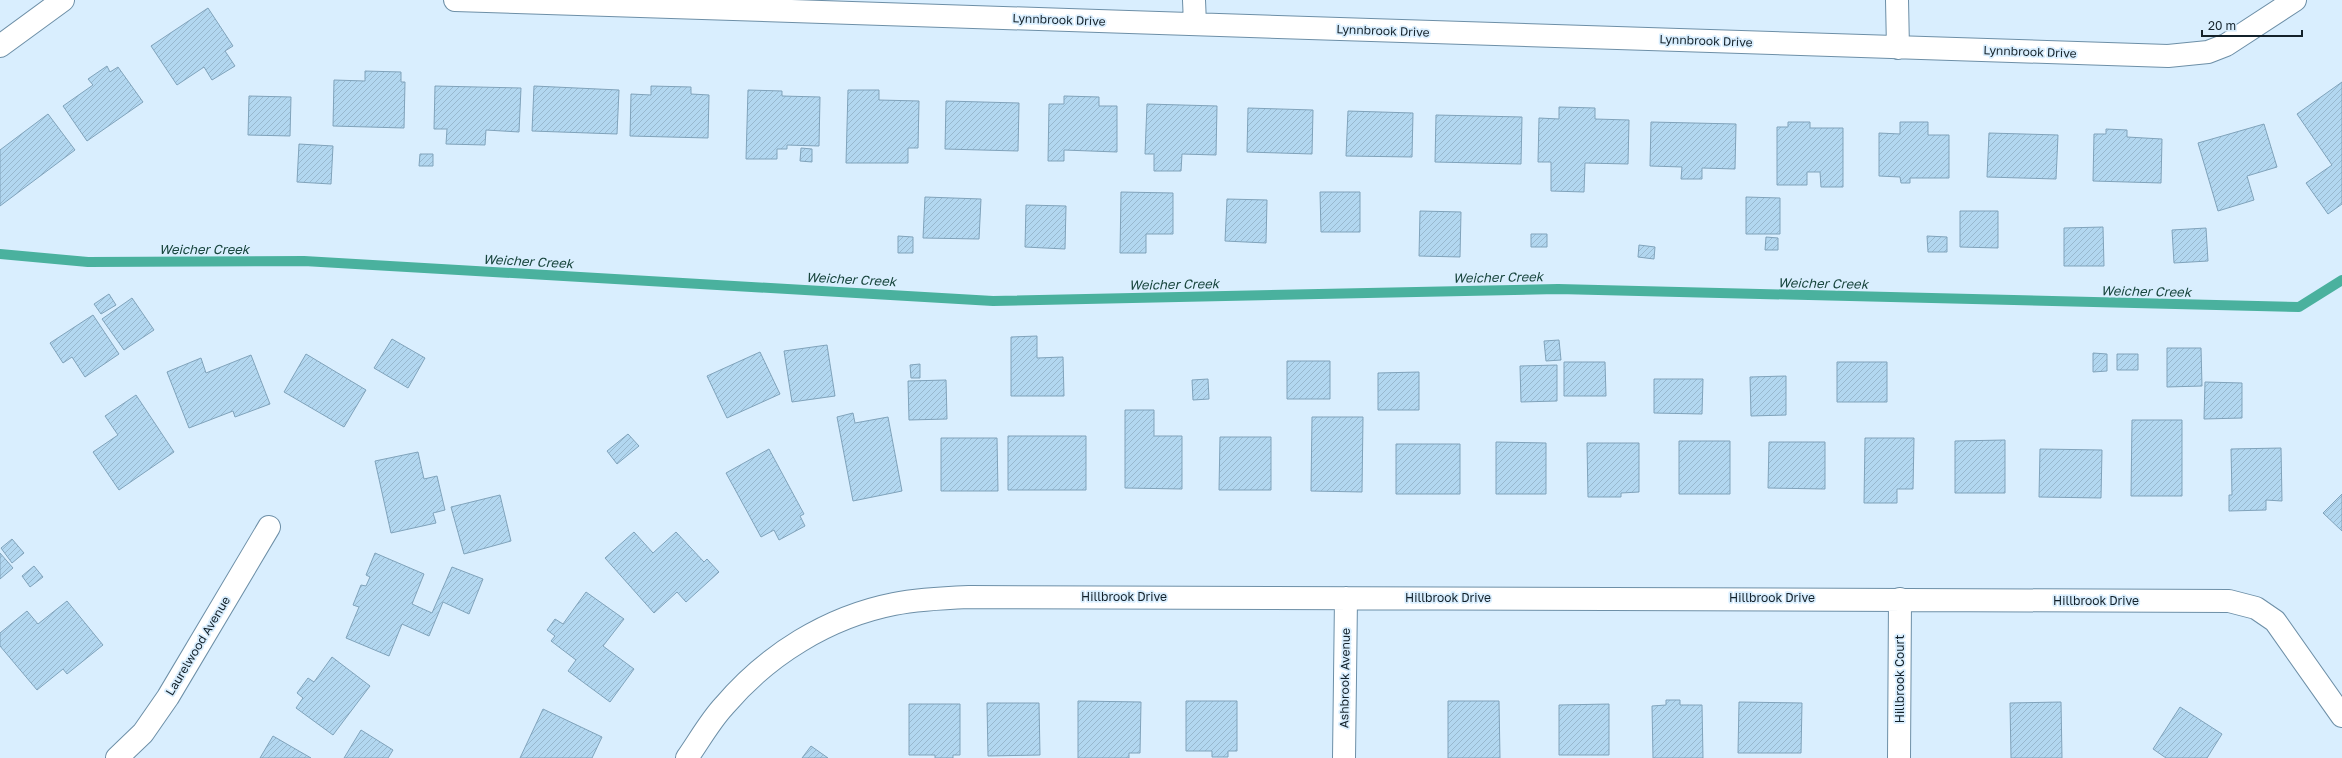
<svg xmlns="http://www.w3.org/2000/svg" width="2342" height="758" font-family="'Golos Text',sans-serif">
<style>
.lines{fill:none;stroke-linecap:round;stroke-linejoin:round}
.stream{stroke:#4ab19e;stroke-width:10}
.building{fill:url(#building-hatch);stroke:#80a3bb}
.street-casing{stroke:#6d8fa7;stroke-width:24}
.street{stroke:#fff;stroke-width:22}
.labels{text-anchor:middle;stroke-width:3.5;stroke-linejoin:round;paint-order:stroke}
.street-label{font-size:12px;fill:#13212a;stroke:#d9eefe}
.water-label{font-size:13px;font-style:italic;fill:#19463e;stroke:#d9eefe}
</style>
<defs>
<pattern id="building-hatch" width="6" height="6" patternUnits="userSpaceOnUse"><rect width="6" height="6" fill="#b2d7f0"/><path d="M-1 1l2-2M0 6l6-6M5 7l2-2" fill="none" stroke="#98b8ce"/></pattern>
</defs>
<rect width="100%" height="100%" fill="#d9eefe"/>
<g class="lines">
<path class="stream" d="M0 254 88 262 304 261 993 301 1558 289 2299 307 2342 280"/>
</g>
<path class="building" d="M208 8 233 46 225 51 235 66 212 80 204 67 177 85 151 46Z
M107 66 110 72 118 67 143 102 87 141 63 106 93 85 88 79Z
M365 71 401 72V82H405L404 128 333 126 334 80 365 81Z
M2342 82V204L2328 214 2306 183 2332 165 2297 114Z
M435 86 521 88 519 132 486 130 485 145 446 144 447 129H434Z
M534 86 619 90 617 134 532 131Z
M651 86 691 87V94L709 95 708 138 630 136 631 94 651 95Z
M748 90 782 91V96L820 97 819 146 787 145V149H777V159H746Z
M848 90H879V100L919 101 918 148H908V163H846Z
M249 96 291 97 290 136 248 135Z
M1064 96 1099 97V106H1117V152L1064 150V161H1048L1049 104H1064Z
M946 101 1019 103 1018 151 945 149Z
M1147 104 1217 106 1216 155 1182 154 1181 171H1154V154H1145Z
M1559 107 1595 108V119L1629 120 1628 164 1585 163 1584 192 1551 191V162H1538L1539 118 1559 119Z
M1248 108 1313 110 1312 154 1247 152Z
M1348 111 1413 113 1412 157 1346 156Z
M48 114 75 150 0 206V150Z
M1436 115 1522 117 1521 164 1435 162Z
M1651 122 1736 124 1735 169 1702 168V179H1681L1682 167 1650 166Z
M1788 122H1810V128H1843V187H1821L1820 172H1807V185H1777V127H1788Z
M1900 122H1928V135H1949V178H1910V183H1901L1900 177 1879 176V133L1900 134Z
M2264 124 2277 167 2247 176 2254 200 2218 211 2198 143Z
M2106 129 2127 130V137L2162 139 2161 183 2093 181 2094 134H2106Z
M1989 133 2058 135 2056 179 1987 177Z
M299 144 333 146 331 184 297 182Z
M801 148 812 149V162L800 161Z
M420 154H433V166H419Z
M1121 192 1173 193V234H1146V253H1120Z
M1320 192H1360V232H1321Z
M925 197 981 199 979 239 923 238Z
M1746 197 1780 198V234H1746Z
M1227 199 1267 200 1266 243 1225 241Z
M1026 205 1066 206 1065 249 1025 247Z
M1420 211 1461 212 1460 257 1419 256Z
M1960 211H1998V248L1960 247Z
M2103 227 2104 266H2064V228Z
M2206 228 2208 261 2174 263 2172 230Z
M1531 234H1547V247H1531Z
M898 236 913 237V253H898Z
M1927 236 1947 237V252H1928Z
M1766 237 1778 238V250H1765Z
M1639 245 1655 247 1654 259 1638 257Z
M109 294 116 305 101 314 94 304Z
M132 298 154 330 124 350 102 319Z
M93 315 119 354 85 377 72 357 63 363 50 343Z
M1037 336V358L1063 357 1064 396H1011V337Z
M392 339 425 358 408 388 374 368Z
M1559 340 1561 360 1546 361 1544 341Z
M827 345 835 396 792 402 784 351Z
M2167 348H2201L2202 386 2167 387Z
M760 352 780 394 727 418 707 376Z
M2093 353 2107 354V371L2093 372Z
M306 354 366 390 344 427 284 392Z
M2117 354H2138V370H2117Z
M251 355 270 404 235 417 233 411 189 428 167 372 201 358 206 373Z
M1287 361H1330V399H1287Z
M1564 362H1605L1606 396H1564Z
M1837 362H1887V402H1837Z
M920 364V378H911L910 365Z
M1557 365V401L1521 402 1520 366Z
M1419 372V410H1378V373Z
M1786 376V415L1751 416 1750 377Z
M1208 379 1209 399 1193 400 1192 380Z
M1654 379H1703L1702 414 1654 413Z
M946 380 947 419 909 420 908 381Z
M2205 382 2242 383V418L2204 419Z
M136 395 174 452 119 490 93 452 118 435 105 416Z
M1125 410H1154V436H1182V489L1125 488Z
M853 413 855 423 888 417 902 491 853 501 837 417Z
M1312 417H1363L1362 492 1311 491Z
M2132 420H2182V496H2131Z
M628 434 639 446 617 464 607 451Z
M1008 436H1086V490H1008Z
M1220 437H1271V490H1219Z
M941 438H997L998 491H941Z
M1865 438H1914L1913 489H1897V503H1864Z
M2005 440V493H1955V441Z
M1679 441H1730V494H1679Z
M1496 442 1546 443V494H1496Z
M1769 442H1825V489L1768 488Z
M1587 443H1639V492L1621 493V497H1588Z
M1396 444H1460V494H1396Z
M2281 448 2282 501 2266 500V510L2229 511V495H2232L2231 449Z
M769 449 804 514 800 516 805 526 779 540 774 530 761 537 726 473Z
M2040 449 2102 450 2101 498 2039 497Z
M418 452 424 479 437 476 445 510 433 513 436 523 391 533 375 461Z
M2342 494V531L2323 513Z
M500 495 511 541 464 554 451 507Z
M634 532 653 553 676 532 704 562 707 559 719 572 686 602 677 592 654 613 605 558Z
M12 539 24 553 12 563 1 548Z
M0 553 13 568 0 579Z
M375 553 424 574 412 604 432 613 452 567 483 579 469 614 443 602 429 636 402 624 389 656 346 638 359 607 353 605 361 585 366 586 370 577 366 575Z
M34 566 43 577 30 587 22 576Z
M586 592 624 619 603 646 634 669 610 702 568 671 576 660 551 641 555 636 547 630 555 619 563 624Z
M67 601 103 645 67 674 63 669 37 690 0 646V633L27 611 38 624Z
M332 657 370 686 333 735 296 708 303 698 297 693 308 678 314 682Z
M1666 700H1680V705H1702L1703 758H1653L1652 706 1666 705Z
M1078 701 1141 702 1140 753H1129V758H1078Z
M1186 701H1237V751H1228V757H1212V751H1186Z
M1448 701H1499L1500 758H1448Z
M1739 702 1802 703 1801 753H1738Z
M2061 702 2062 758H2011L2010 703Z
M987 703H1039L1040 755 988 756Z
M909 704H960V755H953V758H935V755H909Z
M1609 704V755H1559V705Z
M2180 707 2222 734 2207 758H2166L2153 749Z
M543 709 602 737 592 758H520Z
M361 730 393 750 388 758H344Z
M273 736 311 758H260Z
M811 746 828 758H802Z"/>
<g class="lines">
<defs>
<path id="street" d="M455 0 2168 56 2208 52 2226 45 2295 0
M1194 0 1195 24
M1897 0 1898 48
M0 46 63 0
M117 758 143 733 168 697 269 527
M687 758C699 741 710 721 724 706 767 655 828 617 894 604 919 599 944 598 969 597L2229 601 2256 608 2275 621 2342 716
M1344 758 1346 598
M1899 758 1900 599"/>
</defs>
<use href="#street" class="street-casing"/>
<use href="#street" class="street"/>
</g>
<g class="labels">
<g class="street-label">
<text transform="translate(1059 20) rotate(2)" y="4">Lynnbrook Drive</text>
<text transform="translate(1383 31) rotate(2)" y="4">Lynnbrook Drive</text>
<text transform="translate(1706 41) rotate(2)" y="4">Lynnbrook Drive</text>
<text transform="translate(2030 52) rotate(2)" y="4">Lynnbrook Drive</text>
<text x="1124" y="601">Hillbrook Drive</text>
<text x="1448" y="602">Hillbrook Drive</text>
<text x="1772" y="602">Hillbrook Drive</text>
<text x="2096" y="605">Hillbrook Drive</text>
<text transform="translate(198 646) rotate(-59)" y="4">Laurelwood Avenue</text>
<text transform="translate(1345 678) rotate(-89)" y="4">Ashbrook Avenue</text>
<text transform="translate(1900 679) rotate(-90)" y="4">Hillbrook Court</text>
</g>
<g class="water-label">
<text x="204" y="254">Weicher Creek</text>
<text transform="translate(528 261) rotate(3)" y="5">Weicher Creek</text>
<text transform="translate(1498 277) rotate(-1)" y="5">Weicher Creek</text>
<text transform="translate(851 279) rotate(3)" y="5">Weicher Creek</text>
<text transform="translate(1823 283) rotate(1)" y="5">Weicher Creek</text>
<text transform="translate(1174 284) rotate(-1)" y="5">Weicher Creek</text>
<text transform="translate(2146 291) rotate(1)" y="5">Weicher Creek</text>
</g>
</g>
<path d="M2202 30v6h100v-6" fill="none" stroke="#13212a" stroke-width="2"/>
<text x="2208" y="30" font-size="12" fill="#13212a" stroke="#d9eefe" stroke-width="3" paint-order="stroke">20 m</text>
</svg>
